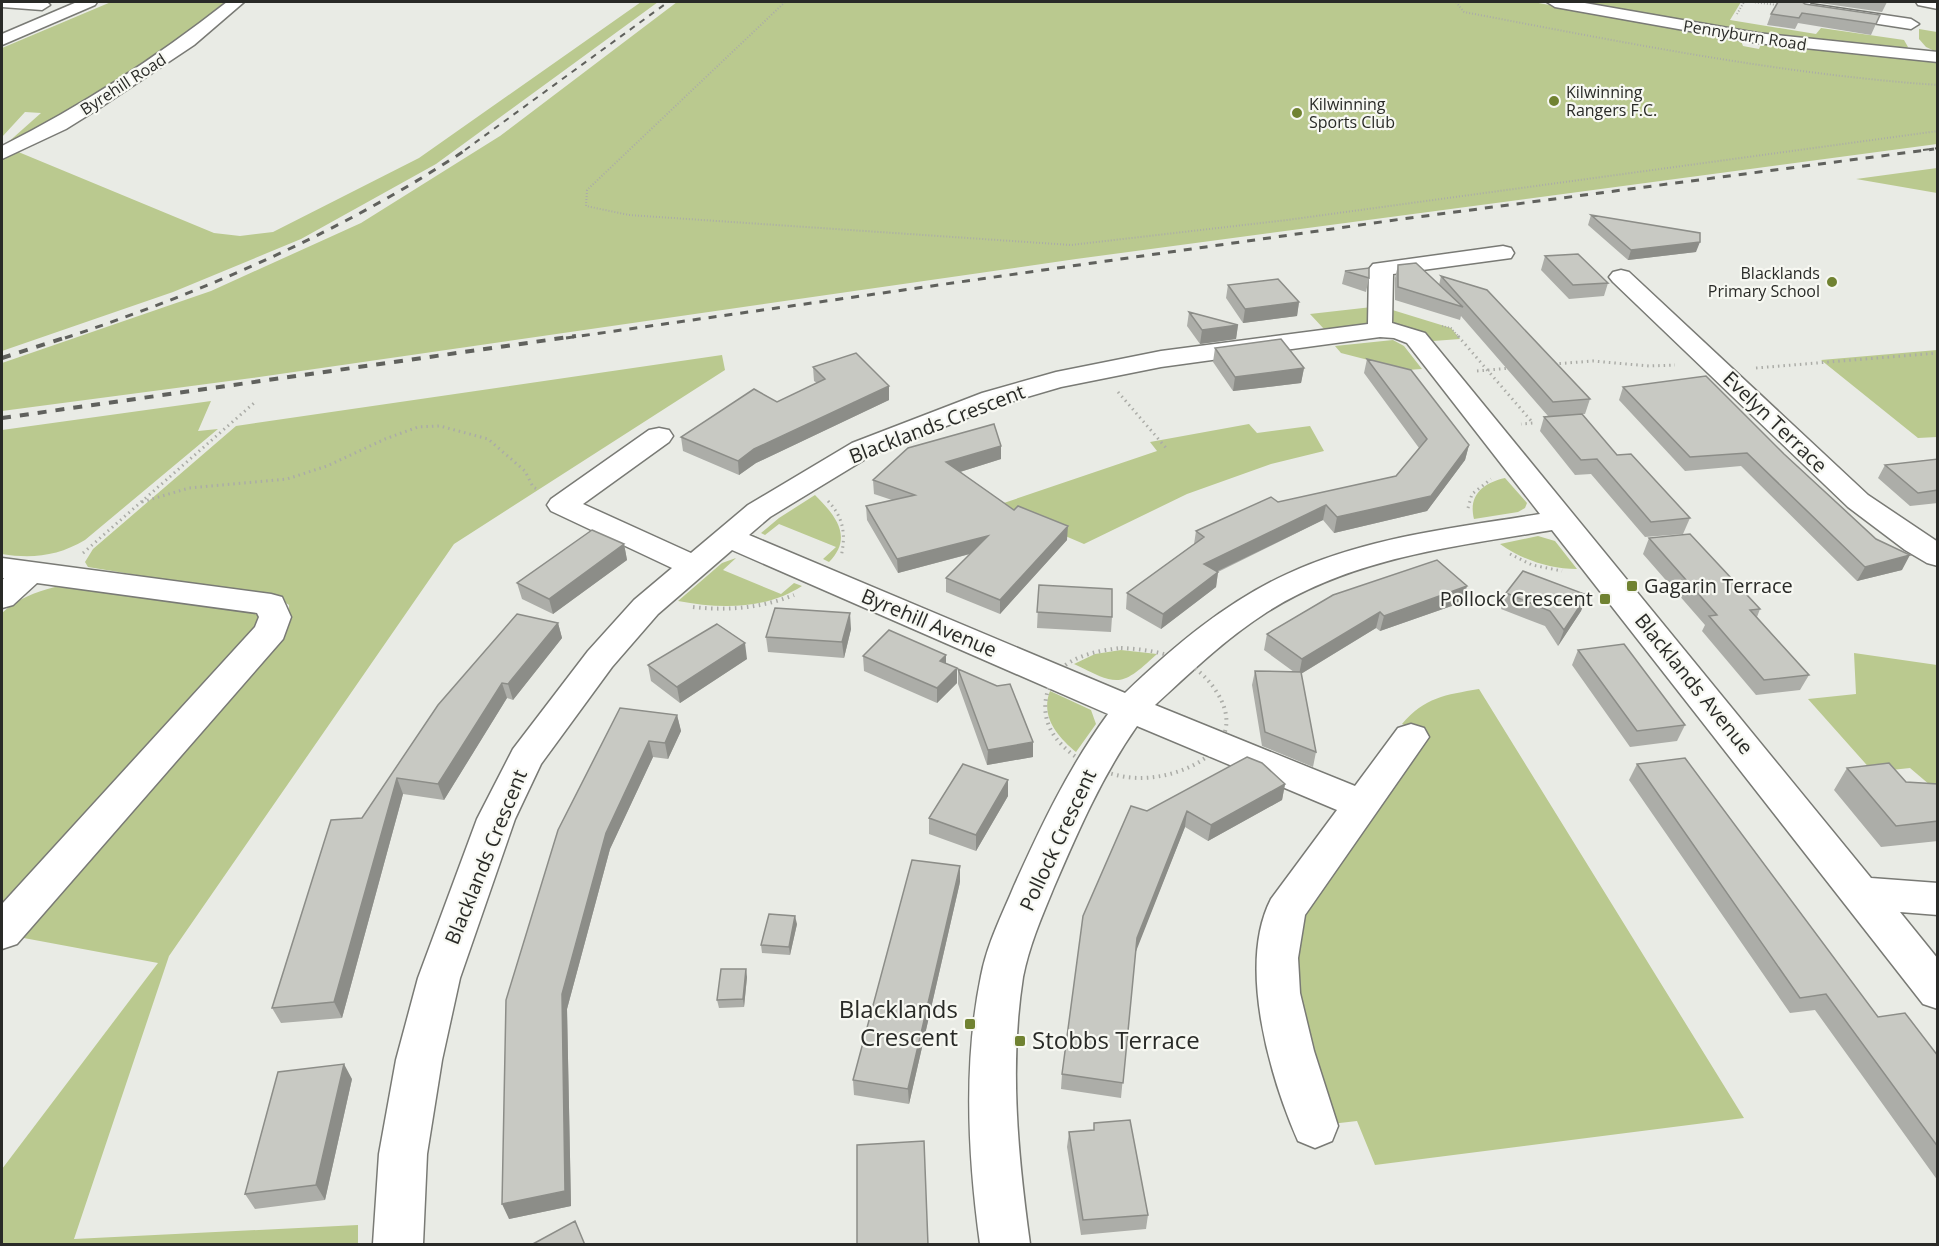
<svg xmlns="http://www.w3.org/2000/svg" width="1939" height="1246" font-family="'Open Sans',sans-serif">
<style>
.green{fill:#bac98f}
.lines{fill:none;stroke-linecap:round;stroke-linejoin:round}
.minor-casing{stroke:#797a75;stroke-width:3}
.highway-casing{stroke:#797a75;stroke-width:3}
.path-far2{stroke:#abaca7;stroke-width:2;stroke-dasharray:1 2;stroke-linecap:butt}
.path-far1{stroke:#abaca7;stroke-width:3;stroke-dasharray:1.5 4;stroke-linecap:butt}
.path{stroke:#abaca7;stroke-width:4;stroke-dasharray:1.5 4.5;stroke-linecap:butt}
.minor{fill:#fff;fill-rule:evenodd}
.highway{fill:#fff;fill-rule:evenodd}
.rail-far2{stroke:#60615d;stroke-width:2;stroke-dasharray:6 6;stroke-linecap:butt}
.rail-far1{stroke:#60615d;stroke-width:3;stroke-dasharray:8 8;stroke-linecap:butt}
.rail{stroke:#60615d;stroke-width:4;stroke-dasharray:9 9;stroke-linecap:butt}
.wall{fill:#acada8}
.shaded-wall{fill:#8c8d88}
.building{fill:#c8c9c3;stroke:#8c8d88;stroke-width:1.5}
.poi-dot{fill:#708231;stroke:#f7f8f2;stroke-width:2}
.labels{text-anchor:middle;stroke-width:4.5;stroke-linejoin:round;paint-order:stroke}
.far-street-label{font-size:16px;fill:#292a27;stroke:#f7f8f2}
.far-poi-label{font-size:16px;fill:#292a27;stroke:#f7f8f2;text-anchor:start}
.street-label{font-size:20px;fill:#292a27;stroke:#f7f8f2}
.poi-label{font-size:20px;fill:#292a27;stroke:#f7f8f2;text-anchor:start}
.near-poi-label{font-size:24px;fill:#292a27;stroke:#f7f8f2;text-anchor:end}
</style>
<rect width="100%" height="100%" fill="#e9ebe5"/>
<path class="green" d="M111 2H228L165 51 77 109 5 145 41 113 25 112 2 137V48Z
M641 2H658L436 164 301 239 173 292 2 351V158L16 151 214 233 240 236 273 232 419 158Z
M677 2H1533L1738 39 1741 41 1743 46 1759 49 1761 44 1767 43 1937 61V144L1076 259 252 378 2 411V363L211 291 361 223 500 136Z
M1573 2H1741L1730 20 1816 34 1821 28 1904 40 1908 47 1905 50C1794 42 1682 26 1573 2Z
M1919 29 1937 32V52L1926 47 1919 39Z
M1937 168V193L1856 179Z
M1372 307V324L1324 329 1310 314Z
M1386 308 1451 328 1460 339 1433 341 1412 329 1388 326Z
M1393 340 1404 346 1422 369 1407 370 1341 353 1335 346Z
M1937 350V437L1918 438 1821 360Z
M722 355 725 370 454 544 169 956 74 1239 358 1225V1244H2V1169L158 963 13 936 288 620 289 605 278 598 88 567 85 562 93 549 236 426Z
M211 401 198 431 218 429 85 540C58 556 32 559 2 554V430Z
M1249 424 1257 433 1310 426 1324 451 1271 464 1187 494 1084 544 995 506 1157 451 1150 442Z
M1505 478 1527 503 1525 508 1518 512 1474 519C1468 495 1483 483 1505 478Z
M815 495C835 515 854 537 829 562L823 559 836 547 779 524 765 535 761 533 779 518Z
M1538 536 1555 541 1577 569C1549 569 1523 560 1500 544Z
M736 558 723 570 781 594 794 583 802 586C765 610 720 609 678 601L722 563Z
M55 587 81 588 255 610 259 620 255 632 2 909V613C17 599 35 592 55 587Z
M1121 650 1157 654C1120 688 1119 686 1074 664L1095 654Z
M1854 653 1937 665V791L1910 768 1873 772 1808 699 1856 694Z
M1479 689 1744 1118 1375 1165 1357 1121 1331 1124 1298 988 1296 914 1423 734 1402 724C1425 697 1445 695 1479 689Z
M1050 691 1091 710 1096 724 1076 752C1058 737 1040 717 1050 691Z"/>
<g class="lines">
<defs>
<path id="minor" d="M2 2H47L50 5 42 10 2 7Z
M227 2H244L194 45 98 109 66 129 2 159V146C82 106 157 57 227 2Z
M1547 2H1579L1757 33 1938 52V62L1757 43 1555 7Z
M1795 2H1811L1810 4 1911 19 1919 24 1911 29 1801 12 1793 7Z
M1916 2H1938V9L1918 5Z
M1503 246 1511 248 1514 253 1511 258 1393 274 1392 323 1425 333 1871 878 1938 883V915L1900 912 1938 959V1009L1923 1004 1552 530C1453 547 1354 557 1267 612 1225 639 1191 672 1155 705L1355 786 1398 728 1411 724 1424 728 1429 737 1305 915 1298 958 1300 993 1314 1051 1338 1126 1332 1141 1315 1148 1298 1141C1270 1077 1237 965 1271 899L1337 810 1137 726C1102 776 1078 831 1054 887 1042 916 1029 946 1023 977 1009 1066 1018 1156 1030 1244H980C968 1157 963 1063 981 976 987 944 1002 915 1014 886 1041 826 1069 767 1108 714L732 550 658 614 612 667 541 764 515 819 460 978 442 1060 427 1154 423 1244H373L379 1154 396 1060 418 978 477 819 513 749 588 651 634 600 672 568 551 511 547 505 551 499 649 430 659 428 669 430 673 436 669 442 583 504 691 553 748 505 852 443 982 393 1056 372 1161 351 1368 324 1369 269 1373 264ZM1380 337 1394 338 1407 343 1540 514C1454 528 1367 537 1287 574 1226 602 1173 647 1125 693L749 535 770 517 872 455 1000 405 1061 387 1161 367Z
M1621 270 1629 272 1868 495 1938 542V566L1927 563 1905 550 1848 507 1613 282 1609 277 1613 272Z
M2 558 271 594 282 597 291 617 283 639 17 944 2 949V904L255 627 259 617 257 613 37 583 13 605 2 608V581L4 578H2Z"/>
<path id="highway" d="M77 2H97L95 5 2 45V34Z"/>
</defs>
<use href="#minor" class="minor-casing"/>
<use href="#highway" class="highway-casing"/>
<path class="path-far2" d="M785 2 587 190 586 206 629 215 1071 245 1287 220 1938 131
M1456 2 1464 12C1622 42 1778 74 1938 85
M1752 2 1778 5
M1737 14 1744 2
M1442 326 1451 328 1460 338"/>
<path class="path-far1" d="M1458 336 1533 423 1521 424
M1554 364 1593 361 1649 366 1675 365
M1756 368 1938 353
M1477 371 1511 368
M1118 392 1167 449
M828 501C844 518 846 535 841 557
M142 502 189 488 287 479 327 466 385 439 418 427 440 426 488 439 525 471 533 487 539 490
M1468 508 1472 494 1491 479
M83 553 254 403
M1510 554 1532 565 1562 571"/>
<path class="path" d="M693 607C728 611 761 608 794 595
M1121 648C1159 650 1194 657 1216 691 1252 745 1187 778 1140 778 1113 778 1081 765 1062 745 1046 729 1041 709 1049 687 1059 658 1094 651 1121 648Z"/>
<use href="#minor" class="minor"/>
<use href="#highway" class="highway"/>
<path class="rail-far2" d="M465 150 668 2
M1923 150 1938 148"/>
<path class="rail-far1" d="M65 338C206 291 344 231 467 149
M566 338 1402 219 1934 149"/>
<path class="rail" d="M2 358 70 336
M2 418 576 336"/>
</g>
<path class="wall" d="M1813 2H1887L1882 12Z
M1805 4 1880 15 1871 35 1798 23 1795 29 1767 25 1771 14Z
M1591 215 1696 252 1628 260 1588 225Z
M1545 256 1608 283 1604 296 1569 299 1541 270Z
M1398 265 1439 285 1441 276 1590 399 1585 414H1582L1617 455 1690 518 1683 534 1645 537 1591 474 1575 475 1540 431 1544 417 1548 416 1461 316 1460 320 1395 300V278Z
M1345 271 1369 278 1366 292 1342 284Z
M1228 285 1299 302 1297 316 1243 323 1226 298Z
M1189 312 1238 325 1236 339 1200 344 1187 326Z
M1215 348 1304 368 1301 383 1233 391 1213 362Z
M1367 359 1469 445 1465 460 1427 511 1334 533 1323 520 1218 572 1216 587 1161 629 1126 609 1127 593 1194 544 1196 531 1278 502 1396 476 1419 448 1364 373Z
M813 367 889 400 756 463 739 475 683 451 681 437 777 402 817 383 814 381Z
M1623 387 1784 454 1902 570 1857 581 1741 466 1685 471 1619 400Z
M1001 446V459L960 472 1014 510 1067 540 1000 614 946 592V578L970 554 898 573 867 520 866 506 892 500 874 494 873 480Z
M1938 459V503L1910 506 1878 478 1885 465Z
M1649 538 1760 609 1757 617 1809 675 1800 690 1756 695 1702 631 1705 625 1643 554Z
M624 544 627 560 553 614 522 599 517 583Z
M1039 585 1112 617 1111 632 1037 628Z
M1506 593 1587 595 1581 611 1558 646 1545 626 1501 609Z
M1333 595 1463 602 1380 631 1376 628 1301 674 1316 752 1313 767 1262 746 1252 685 1255 671 1294 672 1264 650 1267 634Z
M558 623 562 638 513 700 507 698 444 800 403 794 342 1018 281 1023 272 1008 362 818 438 705Z
M851 629 844 658 768 652 766 637Z
M1578 650 1685 725 1677 741 1630 747 1572 665Z
M946 655V663L957 683 937 703 864 671 863 656Z
M747 659 680 703 651 681 648 665Z
M958 669 1033 757 987 765 958 684Z
M620 708 677 715 681 731 668 759 653 757 610 849 567 1009 571 1206 509 1219Z
M1637 764 1878 1017 1938 1056V1181L1815 1010 1790 1013 1629 780Z
M1847 768 1906 782 1938 784V841L1881 847 1834 790Z
M1008 780V796L976 851 929 834V818Z
M1285 784 1282 800 1208 841 1185 827 1135 952 1121 1098 1061 1089 1062 1074 1147 811Z
M960 882 909 1104 854 1095 853 1080Z
M797 924 790 955 762 953 761 945Z
M747 977 744 1007 719 1008 717 1000Z
M352 1079 325 1200 255 1209 245 1194Z
M1069 1132 1148 1215 1146 1229 1081 1235 1067 1147Z"/>
<path class="shaded-wall" d="M1700 242 1696 252 1628 260 1631 250Z
M1299 302 1297 316 1243 323 1245 309Z
M1238 325 1236 339 1200 344 1202 330Z
M1304 368 1301 383 1233 391 1235 377Z
M889 386V400L756 463 739 475 738 461 754 449Z
M1469 445 1465 460 1427 511 1334 533 1337 517Z
M1001 446V459L947 476 946 462Z
M1326 505 1323 520 1201 579 1204 564Z
M1068 526 1067 540 1000 614V600Z
M988 536V549L898 573 897 559Z
M624 544 627 560 553 614 549 599Z
M1910 555 1902 570 1857 581 1865 567Z
M1218 572 1216 587 1161 629 1163 614Z
M1467 586 1463 602 1380 631 1384 616Z
M1587 595 1581 611 1558 646 1564 630Z
M1380 612 1376 628 1299 675 1302 659Z
M850 613 851 629 844 658 842 642Z
M558 623 562 638 513 700 508 684Z
M745 643 747 659 680 703 677 687Z
M946 655V670L940 661Z
M957 668V683L937 703V688Z
M502 683 507 698 444 800 438 784Z
M677 715 681 731 668 759 665 743Z
M649 741 653 757 610 849 567 1009 571 1206 509 1219 502 1204 606 833Z
M1033 742V757L987 765 988 750Z
M397 778 403 794 342 1018 334 1002Z
M1008 780V796L976 851V835Z
M1285 784 1282 800 1208 841 1211 825Z
M1187 811 1185 827 1135 954 1137 938Z
M960 866V882L909 1104 908 1089Z
M795 916 797 924 790 955 789 947Z
M746 969 747 977 744 1007 743 999Z
M344 1064 352 1079 325 1200 316 1185Z"/>
<path class="building" d="M1778 2H1802L1805 4 1880 15 1876 24 1802 13 1799 18 1771 14Z
M1591 215 1700 233V242L1631 250Z
M1578 254 1608 283 1573 285 1545 256Z
M1416 263 1463 307 1398 287V265Z
M1369 268V278L1345 271Z
M1441 276 1487 290 1590 399 1553 402Z
M1278 279 1299 302 1245 309 1228 285Z
M1189 312 1238 325 1202 330Z
M1281 339 1304 368 1235 377 1215 348Z
M856 353 889 386 754 449 738 461 681 437 754 389 777 402 825 379 813 367Z
M1367 359 1411 370 1469 445 1431 496 1337 517 1326 505 1204 564 1218 572 1163 614 1127 593 1204 537 1196 531 1271 497 1278 502 1396 476 1427 439Z
M1706 376 1784 454 1876 539 1910 555 1865 567 1747 453 1690 457 1623 387Z
M1582 414 1617 455 1631 454 1690 518 1651 522 1597 459 1581 460 1544 417Z
M994 424 1001 446 946 462 1014 510 1018 506 1068 526 1000 600 946 578 988 536 897 559 866 506 915 495 873 480 908 448Z
M1938 459V490L1918 493 1885 465Z
M592 530 624 544 549 599 517 583Z
M1690 534 1760 609 1750 610 1809 675 1764 680 1709 616 1717 615 1649 538Z
M1437 560 1467 586 1384 616 1380 612 1302 659 1267 634 1333 595Z
M1523 571 1587 595 1564 630 1550 611 1506 593Z
M1039 585 1112 589V617L1037 612Z
M775 608 850 613 842 642 766 637Z
M517 614 558 623 508 684 502 683 438 784 397 778 334 1002 272 1008 331 820 362 818 438 705Z
M717 624 745 643 677 687 648 665Z
M889 630 946 655 940 661 957 668 937 688 863 656Z
M1624 644 1685 725 1637 731 1578 650Z
M958 669 997 686 1010 684 1033 742 988 750Z
M1255 671 1301 672 1316 752 1265 732Z
M620 708 677 715 665 743 649 741 606 833 562 994 565 1191 502 1204 506 1000 558 830Z
M1247 757 1262 763 1285 784 1211 825 1187 811 1137 938 1123 1083 1062 1074 1083 916 1131 806 1147 811Z
M1685 758 1878 1017 1905 1013 1938 1056V1147L1826 994 1800 998 1637 764Z
M1889 763 1906 782 1938 784V821L1896 826 1847 768Z
M963 764 1008 780 976 835 929 818Z
M912 860 960 866 908 1089 853 1080Z
M769 914 795 916 789 947 761 945Z
M721 969H746L743 999 717 1000Z
M344 1064 316 1185 245 1194 278 1072Z
M1130 1120 1148 1215 1083 1220 1069 1132 1094 1130V1123Z
M924 1141 928 1245H857V1145Z
M575 1221 585 1245H531Z"/>
<g class="poi-dot">
<circle cx="1554" cy="101" r="6"/>
<circle cx="1297" cy="113" r="6"/>
<circle cx="1832" cy="282" r="6"/>
<rect x="1626" y="580" width="12" height="12" rx="3"/>
<rect x="1599" y="593" width="12" height="12" rx="3"/>
<rect x="964" y="1018" width="12" height="12" rx="3"/>
<rect x="1014" y="1035" width="12" height="12" rx="3"/>
</g>
<g class="labels">
<g class="far-street-label">
<text transform="translate(1745 35) rotate(9)" y="6">Pennyburn Road</text>
<text transform="translate(123 84) rotate(-33)" y="6">Byrehill Road</text>
</g>
<g class="far-poi-label">
<text x="1566" y="98">Kilwinning<tspan x="1566" dy="18">Rangers F.C.</tspan></text>
<text x="1309" y="110">Kilwinning<tspan x="1309" dy="18">Sports Club</tspan></text>
<text x="1820" y="279" text-anchor="end">Blacklands<tspan x="1820" dy="18">Primary School</tspan></text>
</g>
<g class="street-label">
<text transform="translate(1775 422) rotate(44)" y="7">Evelyn Terrace</text>
<text transform="translate(937 424) rotate(-21)" y="7">Blacklands Crescent</text>
<text transform="translate(929 623) rotate(23)" y="7">Byrehill Avenue</text>
<text transform="translate(1694 684) rotate(51)" y="7">Blacklands Avenue</text>
<text transform="translate(1058 840) rotate(-65)" y="7">Pollock Crescent</text>
<text transform="translate(486 857) rotate(-68)" y="7">Blacklands Crescent</text>
</g>
<g class="poi-label">
<text x="1644" y="593">Gagarin Terrace</text>
<text x="1593" y="606" text-anchor="end">Pollock Crescent</text>
</g>
<g class="near-poi-label">
<text x="958" y="1018">Blacklands<tspan x="958" dy="28">Crescent</tspan></text>
<text x="1032" y="1049" text-anchor="start">Stobbs Terrace</text>
</g>
</g>
<rect width="1939" height="1246" fill="none" stroke="#292a27" stroke-width="6"/>
</svg>
